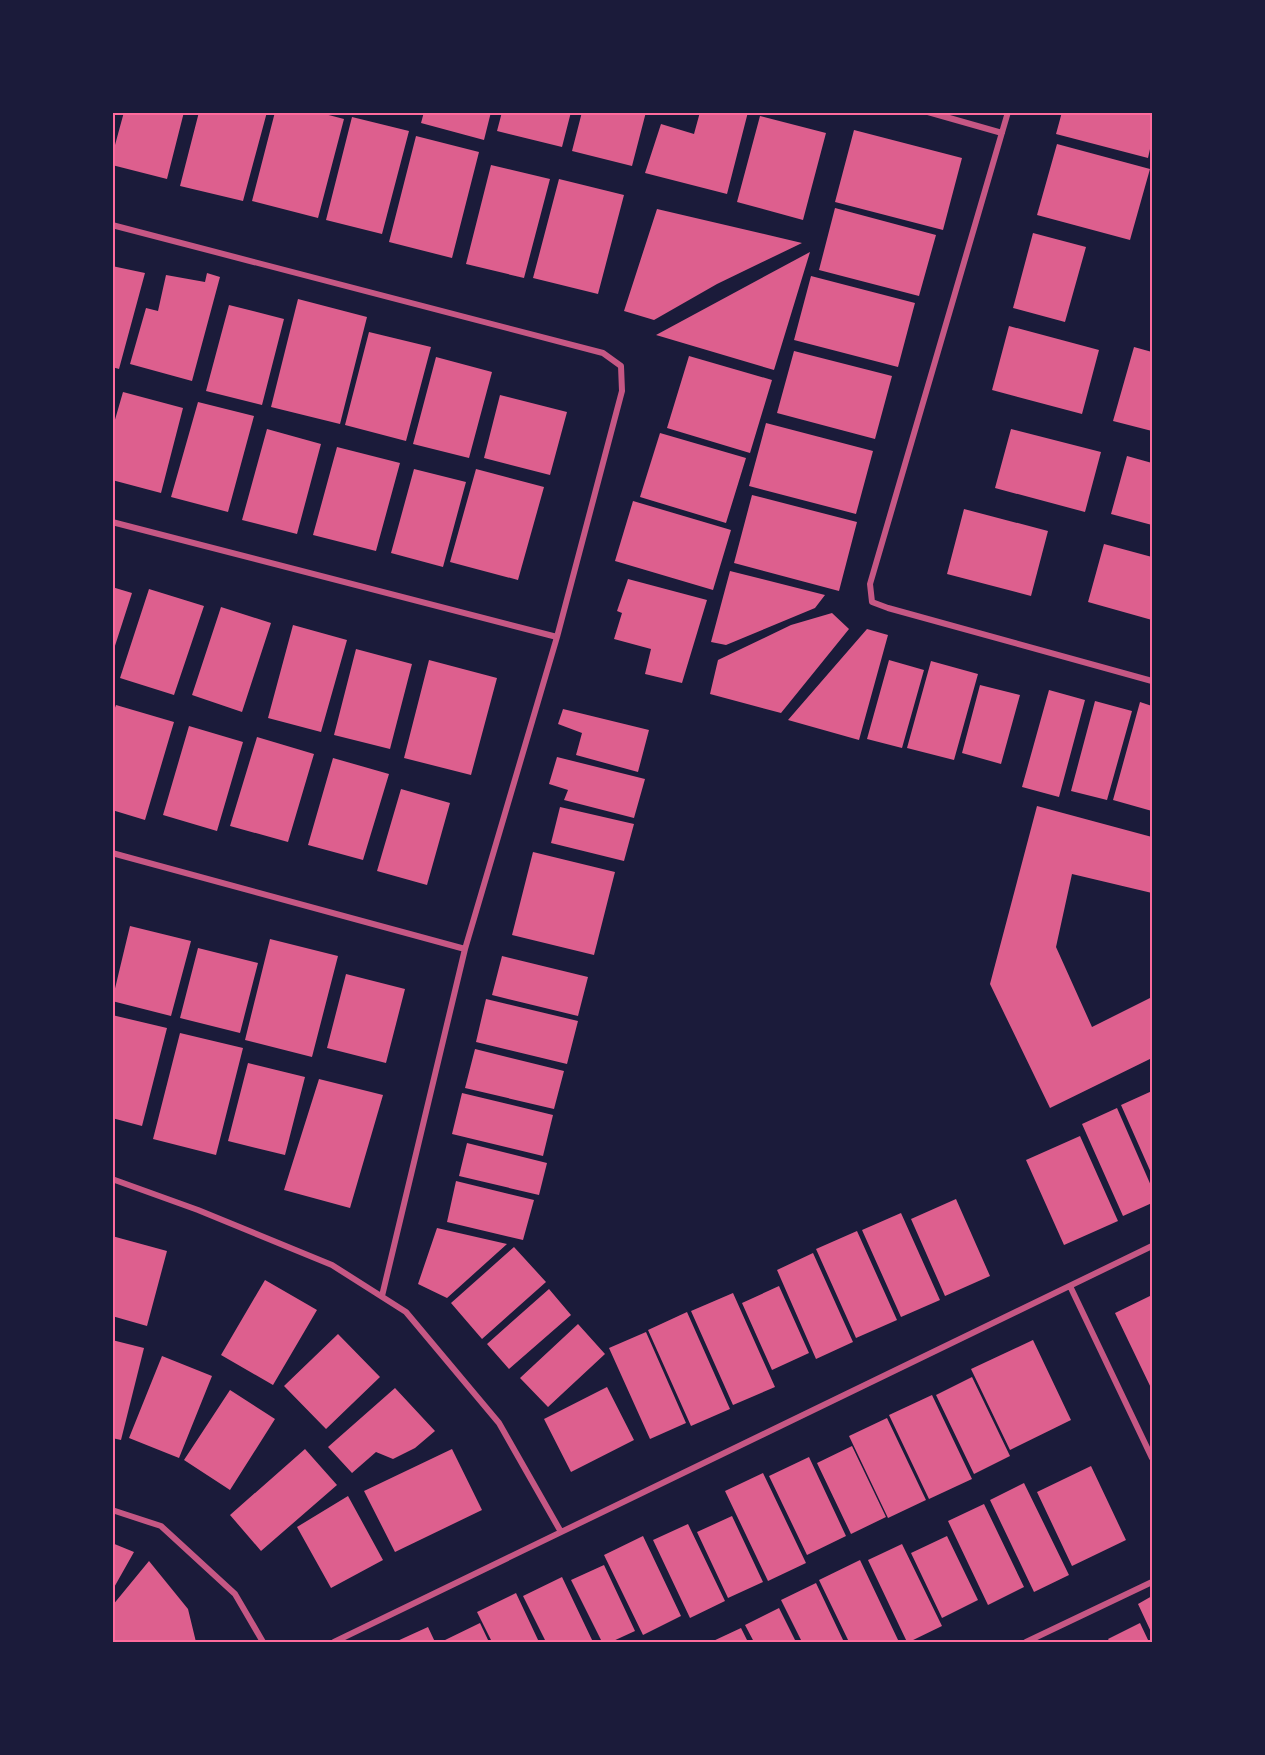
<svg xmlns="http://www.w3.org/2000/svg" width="1265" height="1755" font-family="'IBM Plex Serif',serif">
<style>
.building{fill:#dd5f8e}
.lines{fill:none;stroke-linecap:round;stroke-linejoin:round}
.minor{stroke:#c65784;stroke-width:6}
.neatline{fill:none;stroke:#ff6b9d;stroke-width:2}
</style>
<rect width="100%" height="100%" fill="#1b1b3a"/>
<path class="building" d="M124 112H184L167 179 112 165V156Z
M199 112H267L243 201 180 186Z
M275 112H317L344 119 318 218 252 201Z
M424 112H491L484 140 421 123Z
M502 112H571L562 147 497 131Z
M582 112H646L632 166 572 151Z
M700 112H748L727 194 645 173 661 124 694 134Z
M1062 112H1152V140L1148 158 1056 134Z
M760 116 826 133 803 220 737 202Z
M352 117 409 131 382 234 326 220Z
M854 130 962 158 943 230 835 202Z
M416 136 479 152 452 258 389 242Z
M1057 144 1150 169 1130 240 1037 215Z
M491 165 550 179 524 278 466 264Z
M559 179 624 195 598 294 533 278Z
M835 208 936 235 919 296 819 270Z
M657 209 802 243 717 284 654 320 624 311Z
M1033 233 1086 247 1065 322 1013 308Z
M810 252 774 370 656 335Z
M112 266 145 273 119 369 112 367Z
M207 273 220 277 192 381 130 364 146 308 158 311 166 275 205 282Z
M811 276 915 303 898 367 794 340Z
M298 299 367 317 340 424 271 407Z
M229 305 284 319 262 405 206 391Z
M1009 326 1099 350 1082 414 992 390Z
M369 332 431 347 406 441 345 425Z
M1134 347 1152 352V431L1113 421Z
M794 351 892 376 875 439 777 413Z
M689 356 772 380 750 453 667 428Z
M436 357 492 372 469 458 413 444Z
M123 392 183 408 161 493 112 480V430Z
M500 395 567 412 550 475 484 458Z
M198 402 254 416 228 512 171 497Z
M766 423 873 451 856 514 749 486Z
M267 429 321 444 297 534 242 520Z
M1011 429 1101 452 1085 512 995 488Z
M660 433 746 458 726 523 640 497Z
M337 447 400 463 376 551 313 535Z
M1127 456 1152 463V525L1111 514Z
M414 469 466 482 443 567 391 553Z
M476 469 544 487 518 580 450 562Z
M752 495 857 522 839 591 734 563Z
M633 501 731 530 713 590 615 561Z
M964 509 1048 531 1031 596 947 574Z
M1104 544 1152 557V620L1088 602Z
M730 571 825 595 815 608 726 645 711 642Z
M628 579 707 600 682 683 645 674 651 649 614 639 622 613 617 611Z
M112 587 132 593 113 652H112Z
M149 589 204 606 174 695 120 678Z
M221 607 271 623 242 712 192 695Z
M832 613 849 629 781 713 710 694 718 660 791 625Z
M293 625 347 640 321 732 268 718Z
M867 629 888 635 859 740 788 720Z
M356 649 412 664 390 749 334 735Z
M429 660 497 678 471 775 404 758Z
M889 660 924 670 902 748 867 739Z
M931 661 978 674 954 760 907 748Z
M980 685 1020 695 1001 764 962 753Z
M1049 690 1085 700 1059 797 1022 787Z
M1095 701 1132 711 1107 800 1071 791Z
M1140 702 1152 706V811L1113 800Z
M116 705 174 722 145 820 112 810V716Z
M563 709 649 730 638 772 576 755 582 733 558 724Z
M189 726 243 742 217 831 163 815Z
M257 737 314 754 288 842 230 826Z
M557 757 645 779 634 818 564 800 568 790 549 784Z
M333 758 389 774 363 860 308 845Z
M401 789 450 803 427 885 377 871Z
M1037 806 1152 837V893L1072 874 1056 947 1092 1027 1152 997V1058L1050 1108 990 984Z
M560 807 634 824 624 861 551 843Z
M533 852 615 872 594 955 512 935Z
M130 926 191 941 171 1016 112 1001Z
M270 939 338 956 312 1057 245 1040Z
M198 948 258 963 240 1033 180 1018Z
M502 956 588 977 578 1016 492 995Z
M346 974 405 989 386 1063 327 1048Z
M486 999 578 1021 567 1064 476 1042Z
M112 1015 167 1028 142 1126 112 1118Z
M180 1033 243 1048 216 1155 153 1139Z
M475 1049 564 1071 554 1109 465 1088Z
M248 1063 305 1077 285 1155 228 1141Z
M319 1079 383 1095 350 1208 284 1190Z
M1152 1091V1175L1121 1105Z
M462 1093 553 1115 543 1156 452 1134Z
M1117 1108 1152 1188V1203L1123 1216 1082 1124Z
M1080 1136 1118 1221 1064 1245 1026 1160Z
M467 1143 547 1163 539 1195 459 1176Z
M456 1181 534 1200 523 1240 447 1222Z
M956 1199 990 1276 945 1296 911 1219Z
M901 1213 940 1300 901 1317 862 1230Z
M437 1228 507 1244 447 1298 418 1284Z
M857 1231 897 1320 856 1338 816 1249Z
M112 1236 167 1251 147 1326 112 1316Z
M514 1247 546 1282 482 1339 451 1303Z
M813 1253 853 1342 816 1359 777 1270Z
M265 1280 317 1310 273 1385 221 1355Z
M779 1286 809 1353 772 1370 742 1303Z
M549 1289 571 1315 509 1369 487 1344Z
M733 1293 775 1387 733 1405 691 1311Z
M1152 1295V1390L1115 1313Z
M687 1312 730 1409 691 1426 648 1330Z
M578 1324 605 1354 548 1407 520 1378Z
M646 1332 686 1423 650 1439 609 1348Z
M338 1334 380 1377 326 1429 284 1386Z
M112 1340 144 1348 121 1440 112 1438Z
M1033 1340 1071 1420 1010 1450 971 1369Z
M162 1356 212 1376 179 1458 129 1438Z
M972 1377 1010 1456 974 1474 936 1395Z
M607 1387 634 1440 571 1472 544 1419Z
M395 1388 435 1431 415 1448 393 1459 376 1452 352 1473 328 1447Z
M230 1390 275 1419 230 1490 184 1460Z
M932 1395 972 1479 929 1499 889 1415Z
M887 1418 926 1500 888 1518 849 1436Z
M852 1446 886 1517 851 1534 817 1463Z
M305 1449 337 1485 261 1551 230 1515Z
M452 1449 482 1510 395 1552 364 1491Z
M809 1457 846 1536 807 1555 769 1476Z
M1091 1466 1126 1540 1072 1566 1037 1492Z
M763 1473 806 1563 768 1581 725 1491Z
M1024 1483 1069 1575 1034 1592 990 1500Z
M348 1496 383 1560 331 1588 297 1527Z
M984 1504 1024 1587 988 1605 948 1521Z
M732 1516 763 1582 728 1598 697 1532Z
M688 1524 725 1601 690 1618 653 1540Z
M643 1536 681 1616 643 1635 604 1555Z
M947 1536 978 1600 942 1618 911 1553Z
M112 1543 134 1552 112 1591Z
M902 1544 942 1626 909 1642H907L868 1560Z
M860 1560 899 1642H849L819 1580Z
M149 1561 188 1609 196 1642H112V1606Z
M604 1565 635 1631 611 1642H602L571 1580Z
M562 1577 593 1642H546L523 1596Z
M816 1583 844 1642H802L781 1600Z
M516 1593 539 1642H492L477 1612Z
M1152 1596V1634L1138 1604Z
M779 1608 796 1642H754L745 1625Z
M480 1623 489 1642H444L443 1641Z
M1140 1623 1149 1642H1110L1108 1639Z
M428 1627 435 1642H395Z
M741 1628 748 1642H711Z"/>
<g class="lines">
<path class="minor" d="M928 112 1002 133
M1008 112 870 584 872 602 888 608 1152 681
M112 225 603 353 621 366 622 391 557 637 465 949 382 1296
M112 522 557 637
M112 853 465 949
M112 1179 198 1210 332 1265 406 1312 499 1423 561 1532
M1070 1286 1152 1458
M112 1510 161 1526 235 1594 263 1642
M334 1642 1152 1246
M1026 1642 1152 1582"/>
</g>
<rect width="1265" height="1755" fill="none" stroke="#1b1b3a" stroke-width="228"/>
<rect x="114" y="114" width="1037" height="1527" class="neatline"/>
</svg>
